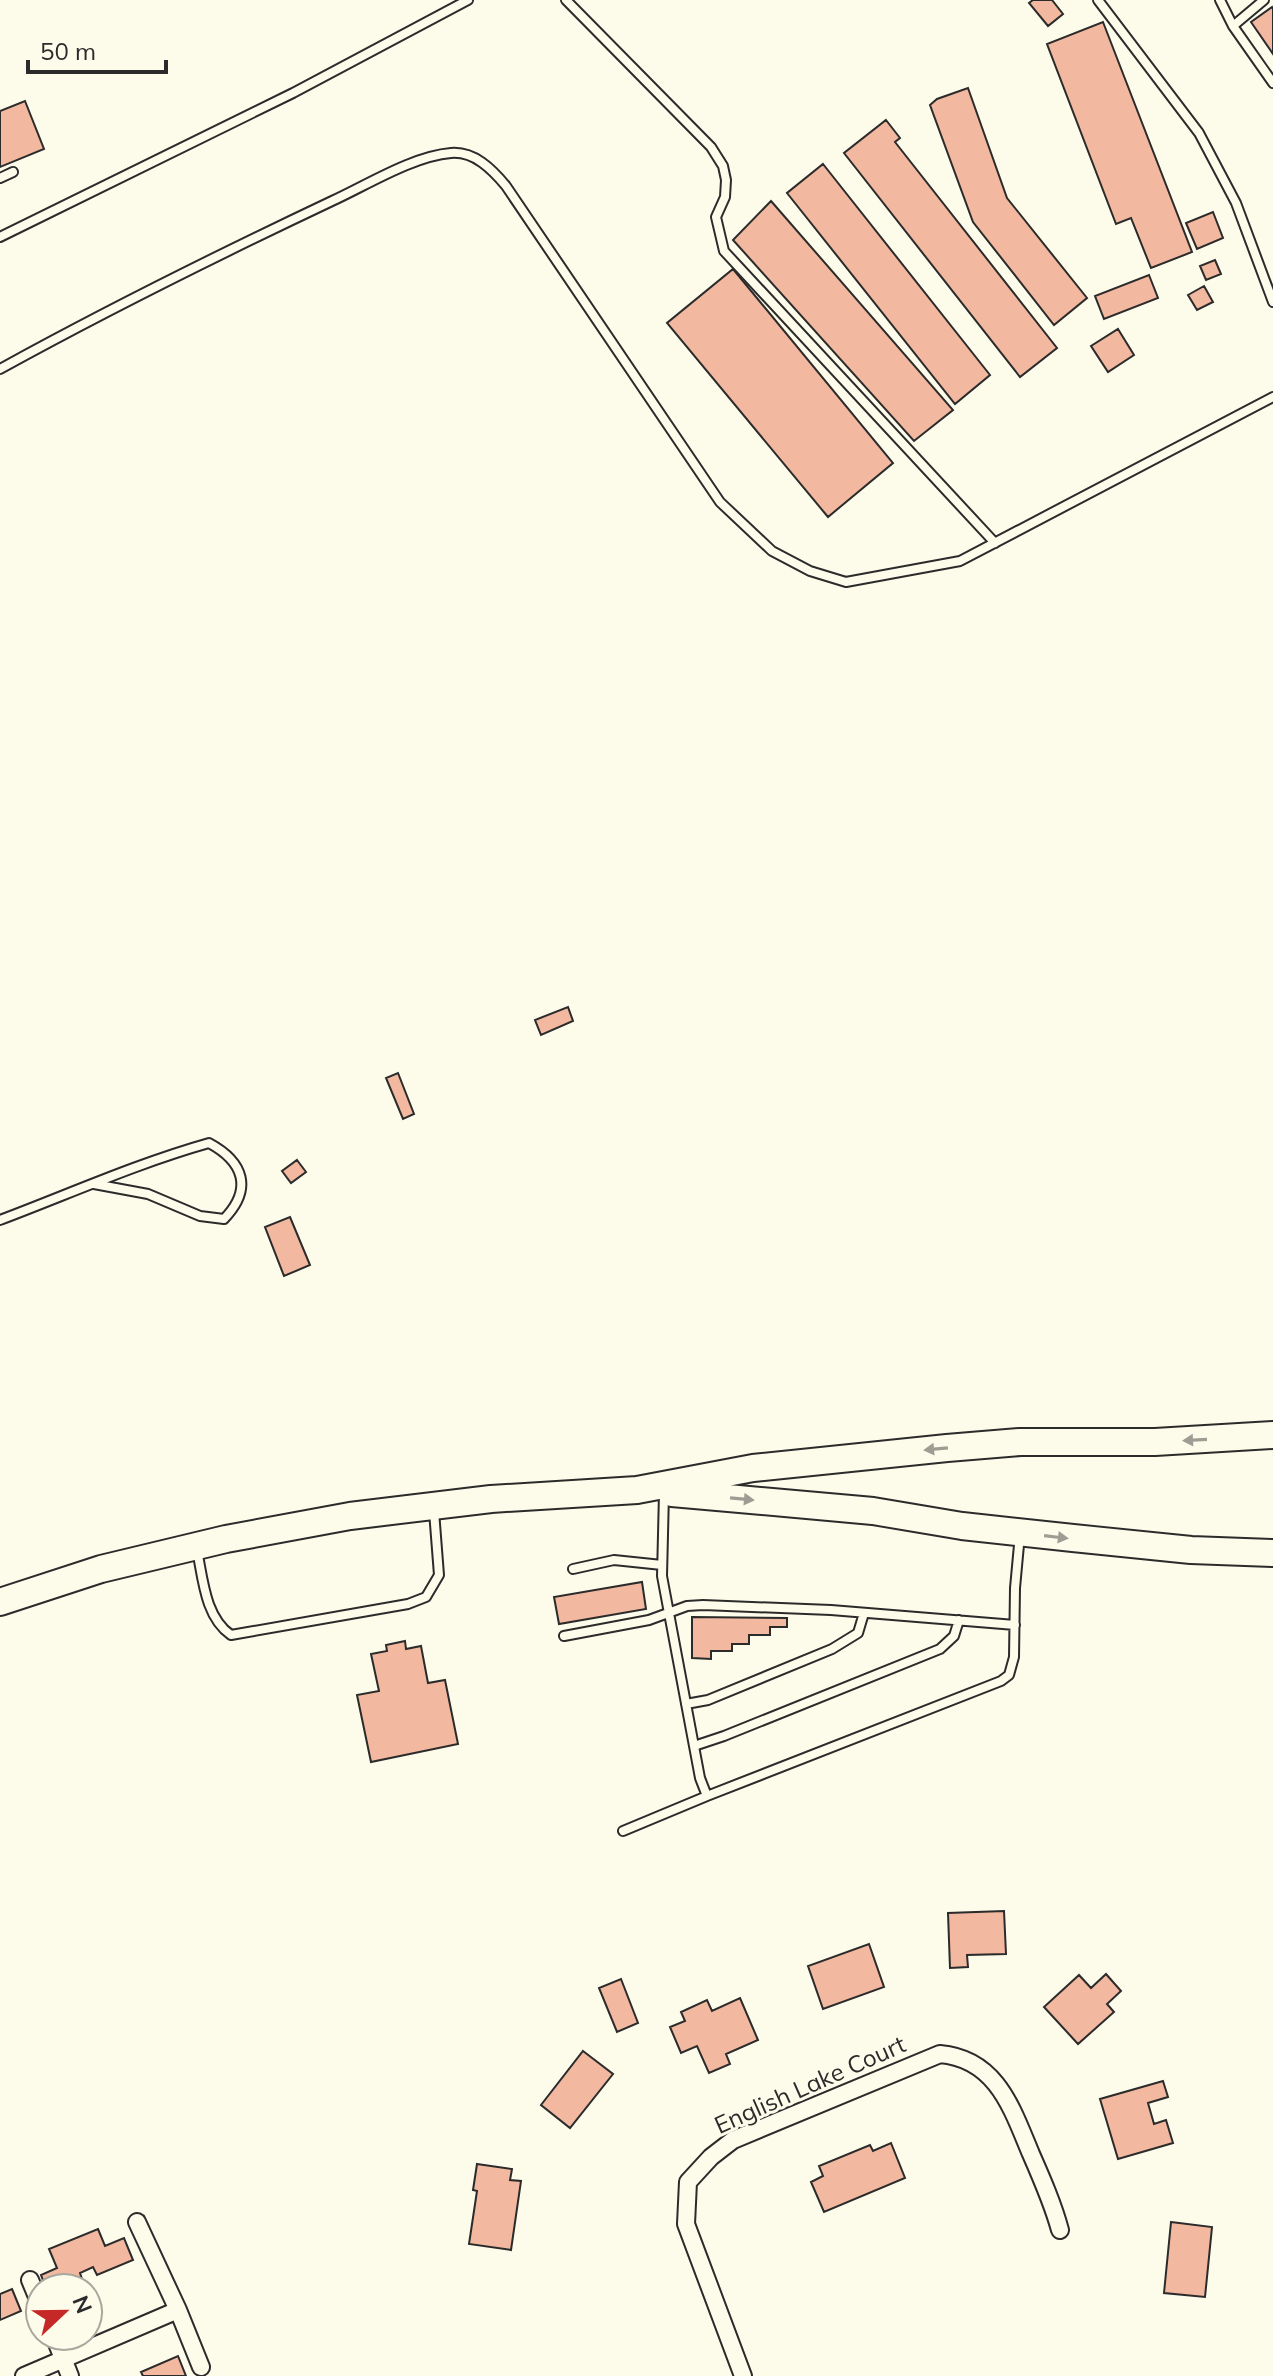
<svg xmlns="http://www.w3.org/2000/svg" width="1273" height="2376" font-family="Mulish,sans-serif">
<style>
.building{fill:#f2b8a0;stroke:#2b2b2b;stroke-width:2}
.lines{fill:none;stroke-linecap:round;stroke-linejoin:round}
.lane-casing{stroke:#2b2b2b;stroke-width:12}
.street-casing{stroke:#2b2b2b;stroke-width:20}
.primary-casing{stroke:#2b2b2b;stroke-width:30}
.lane{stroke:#fdfbea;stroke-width:8}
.street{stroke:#fdfbea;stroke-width:16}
.primary{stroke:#fdfbea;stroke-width:26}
.oneway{fill:#9e9d94}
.labels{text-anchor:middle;stroke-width:6;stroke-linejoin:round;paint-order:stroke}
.street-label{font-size:24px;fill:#2b2b2b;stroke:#fdfbea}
</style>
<rect width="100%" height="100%" fill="#fdfbea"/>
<path class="building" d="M1033 0H1052L1063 14 1048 26 1029 3Z
M1272 7 1273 9V54L1251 22Z
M1103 22 1192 252 1151 268 1131 218 1116 224 1047 44Z
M968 88 1007 198 1087 298 1054 325 973 222 930 105 937 99Z
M25 101 44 149 0 167V111Z
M886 120 900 138 895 142 1057 348 1020 377 844 153Z
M823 164 990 375 955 404 787 193Z
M771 201 953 410 914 441 733 240Z
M1213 212 1223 238 1197 249 1186 223Z
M1215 260 1221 274 1206 280 1200 266Z
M733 269 893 463 828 517 667 323Z
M1149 275 1158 298 1104 319 1095 296Z
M1204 286 1213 302 1197 310 1188 295Z
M1118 329 1134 355 1108 372 1091 346Z
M568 1007 573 1021 541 1035 535 1020Z
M398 1073 414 1114 403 1119 386 1078Z
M297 1160 306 1172 291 1183 282 1171Z
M290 1217 310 1265 284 1276 265 1227Z
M642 1582 646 1609 559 1624 554 1597Z
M692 1617 787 1618V1627H770V1635H749V1644H732V1651H711V1659L692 1658Z
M405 1641 406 1649 421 1646 428 1683 445 1680 458 1744 371 1762 357 1695 379 1691 371 1654 387 1651 386 1645Z
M1004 1911 1006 1954 967 1955 968 1967 950 1968 948 1913Z
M869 1944 884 1987 823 2009 808 1966Z
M1106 1974 1121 1991 1107 2004 1114 2012 1078 2044 1044 2007 1079 1975 1091 1988Z
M621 1979 638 2023 617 2032 599 1988Z
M740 1998 758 2040 726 2054 730 2064 709 2073 697 2046 681 2053 670 2027 685 2021 681 2012 707 2000 712 2011Z
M583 2051 613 2074 570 2128 541 2105Z
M1163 2081 1168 2097 1148 2103 1154 2124 1166 2120 1173 2143 1118 2159 1100 2099Z
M891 2143 905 2178 824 2212 811 2182 823 2176 819 2166 870 2145 873 2151Z
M477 2164 512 2169 510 2180 521 2181 511 2250 469 2244 477 2191 473 2190Z
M1171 2222 1212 2227 1205 2297 1164 2293Z
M98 2229 105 2246 124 2238 133 2260 97 2275 93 2267 80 2273 83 2282 69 2288H46L41 2275 57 2268 49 2249Z
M12 2289 21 2311 0 2320V2294Z
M178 2356 186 2376H143L141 2372Z"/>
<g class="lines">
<defs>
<path id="lane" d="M566 0 711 147 723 166 726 180 725 197 716 217 724 251 995 543
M1098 0 1199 133 1236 203 1273 302
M1220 0 1233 26 1273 83
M1233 26 1264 0
M0 178 13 172
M0 237 293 93 468 0
M0 369C109 309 220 254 332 201 367 185 413 156 451 153 474 151 492 169 506 186L720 502 772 551 810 571 846 582 960 561 1273 397
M0 1220C69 1194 138 1163 209 1143 244 1162 253 1189 224 1219L200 1216 148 1194 94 1184
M197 1550C203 1579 205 1617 231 1635L408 1604 426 1597 439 1575 434 1511
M573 1569 614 1560 662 1565
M564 1636 649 1620 687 1606 703 1605 831 1610 1015 1625
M686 1704 708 1700 832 1649 858 1633 864 1613
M694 1746 724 1736 940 1649 954 1636 959 1620
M707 1796 1001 1681 1009 1675 1014 1657 1015 1588 1020 1534
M623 1831 707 1796 700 1778 662 1576 664 1493"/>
<path id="street" d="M137 2222 178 2310 201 2367
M30 2280 40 2304
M54 2336 70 2376
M24 2376 178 2310
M743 2376 686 2224 688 2182 711 2157 733 2140 940 2054C997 2059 1012 2109 1031 2154 1042 2179 1053 2204 1060 2230"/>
<path id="primary" d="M672 1493 873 1511 962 1526 1073 1538 1191 1550 1273 1553
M0 1602 101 1569 226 1539 350 1516 491 1499 637 1490 753 1468 947 1448 1020 1442H1155L1273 1435"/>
</defs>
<use href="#lane" class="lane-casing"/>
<use href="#street" class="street-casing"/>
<use href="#primary" class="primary-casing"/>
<use href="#lane" class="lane"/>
<use href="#street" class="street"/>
<use href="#primary" class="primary"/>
</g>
<defs><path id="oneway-solid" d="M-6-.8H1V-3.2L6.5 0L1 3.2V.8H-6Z" transform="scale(2)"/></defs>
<g class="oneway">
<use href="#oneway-solid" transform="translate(1195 1440) rotate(177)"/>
<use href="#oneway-solid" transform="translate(936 1449) rotate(175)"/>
<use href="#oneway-solid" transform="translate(742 1499) rotate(5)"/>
<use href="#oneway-solid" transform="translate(1056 1537) rotate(7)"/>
</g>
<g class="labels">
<g class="street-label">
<text transform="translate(810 2085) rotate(-24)" y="8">English Lake Court</text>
</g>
</g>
<g transform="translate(64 2312) rotate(68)"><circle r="38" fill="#fdfbea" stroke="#a9a89e" stroke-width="2"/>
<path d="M0-6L14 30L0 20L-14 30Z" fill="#c62828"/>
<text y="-12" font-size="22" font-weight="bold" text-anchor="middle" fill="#2b2b2b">N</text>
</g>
<path d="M28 60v12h138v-12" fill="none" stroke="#2b2b2b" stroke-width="4"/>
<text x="40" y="60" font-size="24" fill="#2b2b2b" stroke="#fdfbea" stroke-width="6" paint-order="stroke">50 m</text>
</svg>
